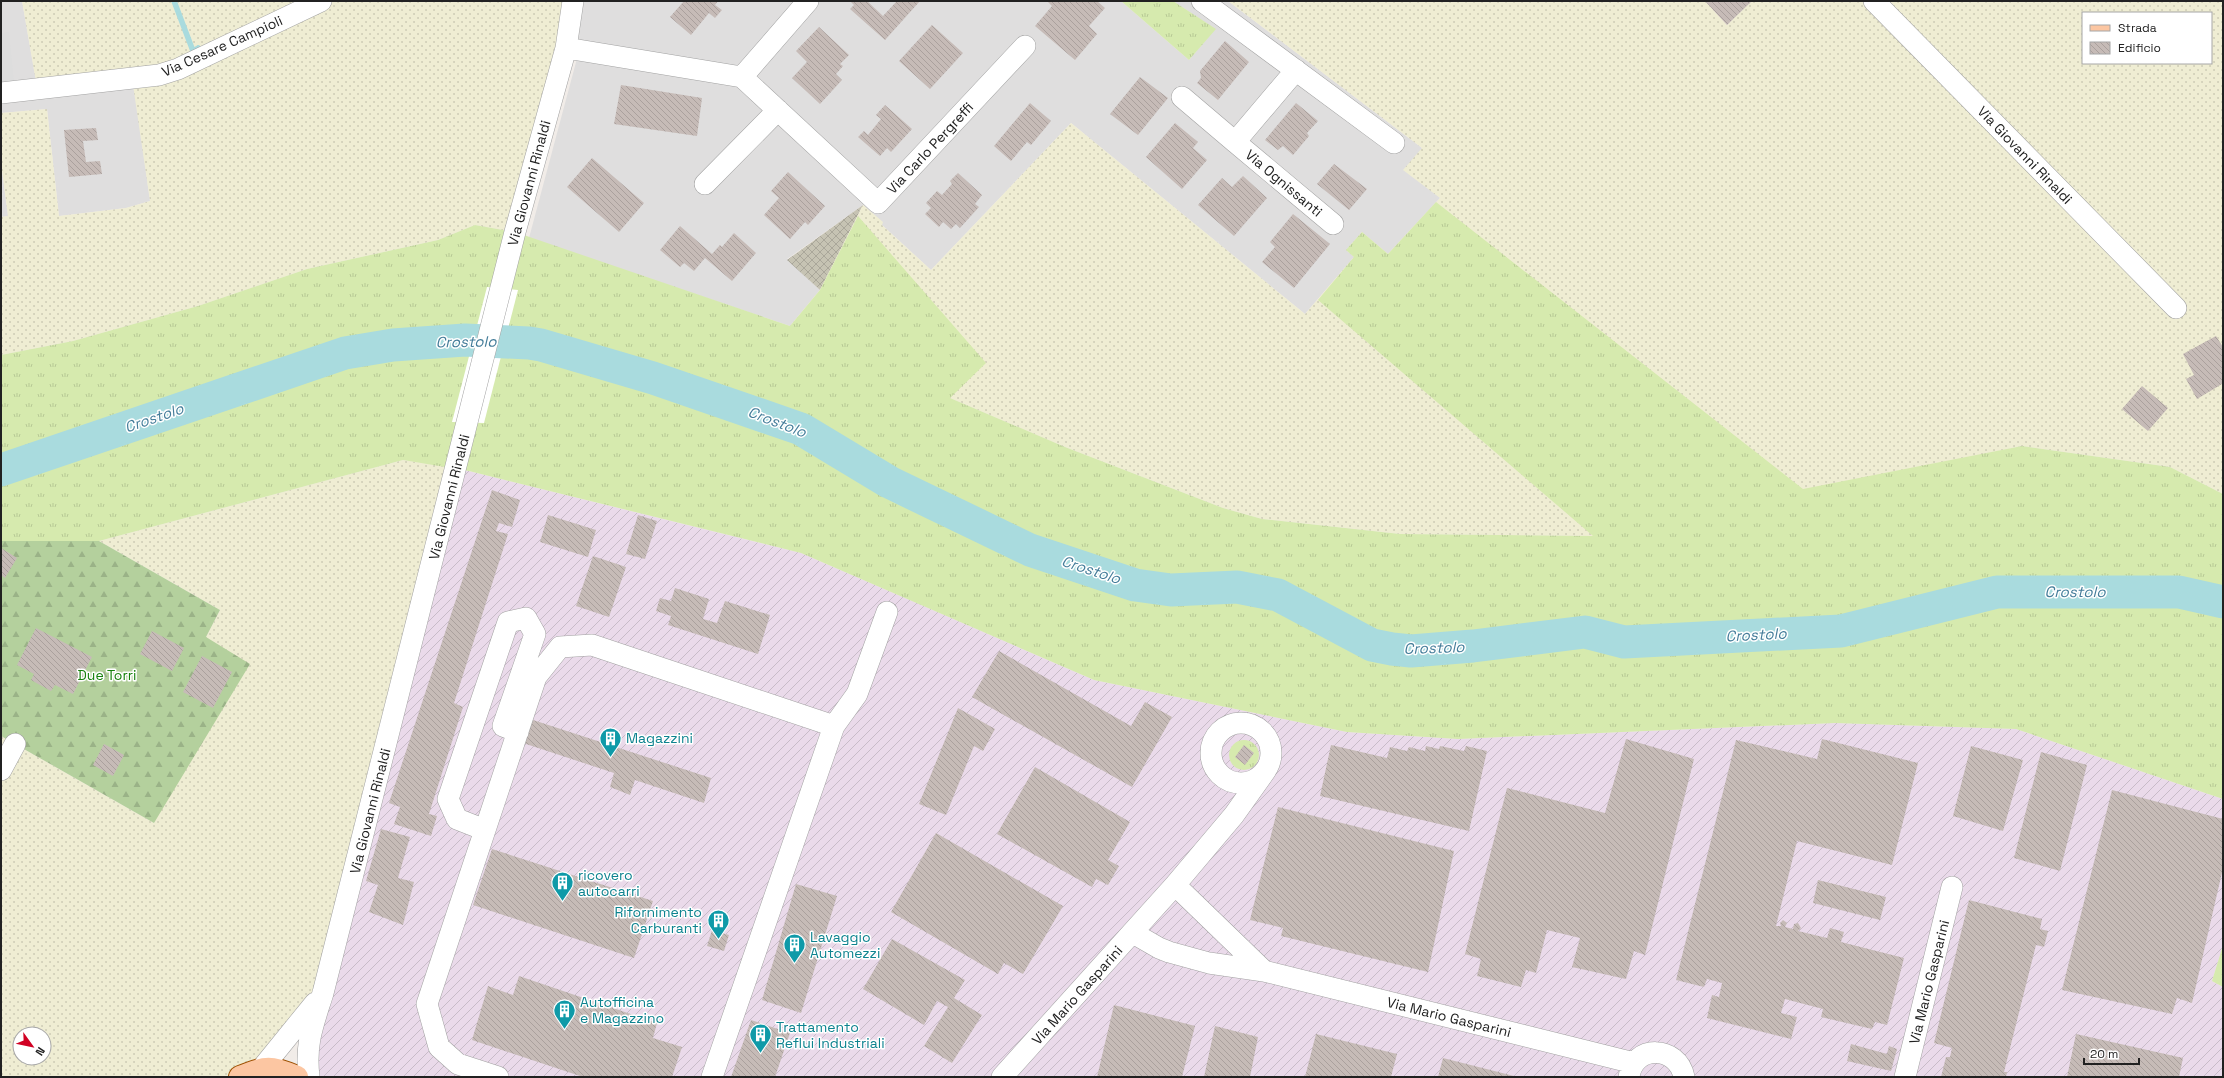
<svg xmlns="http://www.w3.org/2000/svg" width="2224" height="1078" font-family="'Space Grotesk',sans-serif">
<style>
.residential{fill:#dfdede}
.industrial{fill:url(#industrial-furrows)}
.construction{fill:url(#construction-cross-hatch)}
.farmland{fill:url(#farmland-dots);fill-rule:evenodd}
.grass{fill:url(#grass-tufts)}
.forest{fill:url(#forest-firs)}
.parking{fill:#ddd}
.pier{fill:#fff}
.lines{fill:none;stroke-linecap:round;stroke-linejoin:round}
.stream{stroke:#a9dbde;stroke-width:5.5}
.river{stroke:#a9dbde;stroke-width:33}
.building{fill:url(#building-back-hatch)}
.minor-casing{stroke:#a2a2a2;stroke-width:22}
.major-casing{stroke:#9d5001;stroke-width:24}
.minor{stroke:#fff;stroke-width:21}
.major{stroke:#fcc6a2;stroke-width:22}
.labels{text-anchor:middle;stroke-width:3;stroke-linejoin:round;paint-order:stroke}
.street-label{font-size:14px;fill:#212121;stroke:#fff}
.park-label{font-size:14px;fill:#16810c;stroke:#fff}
.culture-label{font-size:14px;fill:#0d838f;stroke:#fff;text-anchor:start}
.water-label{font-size:15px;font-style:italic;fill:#437c99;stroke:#fff}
</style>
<defs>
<pattern id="industrial-furrows" width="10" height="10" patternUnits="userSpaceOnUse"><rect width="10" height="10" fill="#eadaea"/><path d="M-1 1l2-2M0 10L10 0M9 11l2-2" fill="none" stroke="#c8bbc8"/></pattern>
<pattern id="construction-cross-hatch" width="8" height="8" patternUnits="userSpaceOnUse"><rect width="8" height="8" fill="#c6c3b3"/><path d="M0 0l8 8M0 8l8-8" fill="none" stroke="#aaa79a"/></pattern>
<pattern id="farmland-dots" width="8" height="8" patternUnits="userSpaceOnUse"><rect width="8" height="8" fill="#efedd3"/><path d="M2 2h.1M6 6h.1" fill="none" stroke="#cdcbb5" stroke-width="1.8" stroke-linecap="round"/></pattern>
<pattern id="grass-tufts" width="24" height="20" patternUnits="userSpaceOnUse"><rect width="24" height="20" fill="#d6eaae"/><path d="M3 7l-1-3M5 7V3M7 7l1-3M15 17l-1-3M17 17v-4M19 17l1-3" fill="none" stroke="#b7c895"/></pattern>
<pattern id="forest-firs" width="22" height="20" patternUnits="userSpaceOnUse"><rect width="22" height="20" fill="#b4d09d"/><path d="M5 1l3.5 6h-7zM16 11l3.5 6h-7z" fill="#9ab287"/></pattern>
<pattern id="building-back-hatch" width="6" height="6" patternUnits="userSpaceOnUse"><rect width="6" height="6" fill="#c6bbb7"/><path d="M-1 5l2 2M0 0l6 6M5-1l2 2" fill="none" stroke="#aaa09d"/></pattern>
</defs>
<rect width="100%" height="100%" fill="#f1ece8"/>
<path class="residential" d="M1 1H22L36 81 134 85 150 201 126 208 59 216 47 109 1 113Z
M571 1H1121L1189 60 1215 29 1173 1H1228L1422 148 1440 198 1388 254 1361 232 1354 257 1305 314 1071 123 931 270 882 225 863 205 787 259 820 290 790 326 529 238 579 51Z
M1 163 8 216 1 217Z"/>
<path class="industrial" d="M456 468 801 553 1094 680 1347 732 1458 739 1835 723 2016 729 2223 799V945L2212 981 2223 987V1077H310Z"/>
<path class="construction" d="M863 205 820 290 787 260Z"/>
<path class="farmland" d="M22 1H307L168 66 36 82Z
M321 1H573L515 232 475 225 438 240 307 269 198 306 73 341 1 355V217L8 216 1 163V113L47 109 59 216 126 208 150 201 133 85Z
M1228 1H1705L1727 25 1752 1H2223V494L2170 467 2022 446 1594 536 1400 534 1262 519 1223 508 1065 447 938 393 790 326 820 290 863 205 883 222 882 225 931 270 1071 123 1305 314 1354 257 1346 250 1362 232 1388 254 1440 198 1403 170 1422 148ZM2083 13H2211V63H2083Z
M403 460 456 468 323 993 240 1077H1V736L154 823 206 637 220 610 99 541ZM20 1034H44V1058H20Z"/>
<path class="grass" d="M1121 1H1173L1216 29 1189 60Z
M1436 202 1803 489 2022 446 2170 467 2223 494V799L2016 729 1835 723 1458 739 1347 732 1094 680 801 553 469 471 403 460 99 541H1V355L73 341 198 306 307 269 438 240 475 225 515 232 790 326 820 290 858 216 986 363 950 398 1065 447 1223 508 1262 519 1400 534 1593 536 1318 300 1354 257 1346 250 1362 232 1388 254Z
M1229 755a15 15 0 1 1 30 0a15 15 0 1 1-30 0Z
M2223 945V987L2212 981Z"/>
<path class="forest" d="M1 541H99L220 610 206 637 250 664 154 823 1 736Z"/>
<path class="parking" d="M9 32 15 92 1 93V33Z"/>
<path class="pier" d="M487 287 518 290 484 423 452 422Z"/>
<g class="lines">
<path class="stream" d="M174 1 193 51 198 48"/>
<path class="river" d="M1 470 345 353 393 345 465 340 529 343 541 345 653 378 801 429 889 482 1030 550 1135 585 1171 590 1237 587 1278 595 1372 645 1392 649 1411 651 1473 646 1585 632 1624 642 1841 631 1997 592H2179L2223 602"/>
</g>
<path class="building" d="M684 1H718L715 5 722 10 715 18 709 13 691 35 670 17Z
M850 1H867L883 16 897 1H920L885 40 850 9 854 5Z
M1047 1H1097L1105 8 1089 26 1097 34 1075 60 1035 26 1052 6Z
M1705 1H1752L1727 25Z
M932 25 963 53 930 89 899 61Z
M819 27 849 55 840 64 843 66 836 74 842 80 820 104 792 78 807 62 796 51Z
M1225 41 1249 62 1218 100 1197 83 1201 78 1200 71Z
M1140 77 1168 98 1138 135 1110 114Z
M621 85 702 98 697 136 614 124Z
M1030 103 1051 121 1031 145 1027 142 1011 161 994 146Z
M1296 103 1318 121 1307 133 1309 136 1293 155 1283 146 1278 150 1265 140Z
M885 105 912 129 891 152 887 148 880 156 858 137 864 131 868 135 881 119 876 115Z
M1175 123 1198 142 1193 148 1207 160 1182 189 1146 157Z
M96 128 98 140 83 141 86 162 100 161 102 174 69 177 64 130Z
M592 158 644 203 619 232 567 187Z
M1334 164 1367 189 1349 210 1317 184Z
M788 172 825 206 808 225 805 222 790 239 764 215 779 198 771 191Z
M958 173 982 195 975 204 979 207 960 228 956 224 951 229 943 222 939 227 925 214 931 208 926 203 937 191 942 195 952 184 950 181Z
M1243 176 1267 198 1234 236 1198 205 1222 178 1232 187Z
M1293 214 1330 244 1294 288 1262 262 1275 247 1270 242Z
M680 226 712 254 720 245 722 247 734 233 756 253 732 281 705 258 694 271 684 263 680 267 660 250Z
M2216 336 2223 347V386L2222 384 2197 399 2186 379 2194 375 2183 354Z
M2142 386 2168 408 2148 431 2122 409Z
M492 490 520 500 512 527 499 523 496 531 508 534 454 703 463 707 429 814 437 816 431 836 394 824 400 807 389 803Z
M548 515 596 530 588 557 540 542Z
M638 515 657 521 645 559 626 554Z
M1 548 17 558 5 578 1 575Z
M593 556 626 567 609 617 576 606Z
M675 588 709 599 703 619 717 623 725 601 770 615 758 654 668 625 671 616 656 611 660 598 671 601Z
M36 628 92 657 73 694 55 685 51 691 31 680 34 674 17 665Z
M152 631 184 648 172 671 140 654Z
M999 651 1131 726 1145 702 1172 717 1132 787 972 697Z
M202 656 232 672 213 708 183 692Z
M958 708 995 729 983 751 974 746 946 815 919 804Z
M530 719 711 778 704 803 635 780 630 795 610 787 614 773 523 743Z
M1626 739 1694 759 1645 955 1634 951 1626 979 1572 967 1580 938 1547 930 1536 973 1526 970 1521 987 1477 976 1481 959 1465 954 1507 788 1605 813Z
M1822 739 1918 763 1892 865 1797 841 1776 926H1781L1780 923 1783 920 1787 923 1785 927 1793 929 1794 924 1798 923 1801 928 1798 931 1827 938 1830 928 1844 932 1841 942 1904 958 1887 1025 1875 1022 1872 1029 1821 1017 1823 1009 1785 999 1781 1013 1797 1017 1791 1039 1707 1018 1712 995 1719 997 1722 983 1707 979 1704 987 1676 980 1736 740 1817 759Z
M104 744 124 755 113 776 93 765Z
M1244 745 1254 753 1245 765 1235 757Z
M1331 745 1387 758 1390 747 1407 751 1409 747 1425 751 1426 746 1439 749 1440 746 1464 751 1466 746 1487 751 1469 831 1320 796Z
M1971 746 2023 760 2003 831 1953 816Z
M2041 752 2087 765 2060 871 2014 858Z
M1035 767 1130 822 1108 860 1119 866 1108 885 1096 879 1092 887 997 834Z
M2112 790 2223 819V868L2192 1003 2177 998 2172 1014 2062 990Z
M1278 807 1454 851 1428 972 1281 936 1283 928 1250 920Z
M381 829 410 837 398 878 414 882 403 925 369 912 378 885 366 881Z
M936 833 1063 906 1023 974 1004 963 998 974 891 912Z
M492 849 653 901 634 958 473 905Z
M1818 880 1886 897 1880 920 1813 903Z
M796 884 837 896 801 1013 762 1000Z
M1969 900 2042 919 2040 929 2048 931 2044 947 2036 945 2004 1072H2007L2006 1077H1941L1946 1057H1950L1952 1048 1934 1043Z
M712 930 729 935 724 951 707 946Z
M892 939 965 980 954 998 982 1015 952 1063 924 1046 948 1007 937 1001 924 1025 863 989Z
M519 976 657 1023 653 1038 682 1047 672 1077H583L472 1040 488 986 513 995Z
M1114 1005 1195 1026 1182 1077H1097Z
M751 1020 790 1033 775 1077H731Z
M1215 1026 1258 1037 1250 1077H1204Z
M1316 1034 1397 1054 1391 1077H1305Z
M2076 1034 2183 1058 2179 1077H2067Z
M1851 1044 1887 1054 1889 1046 1897 1049 1891 1071 1847 1061Z
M1443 1058 1514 1076V1077H1438Z"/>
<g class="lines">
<defs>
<path id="minor" d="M1202 1 1394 143
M1874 1 2176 308
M566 48 742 77 808 1
M1296 70 1235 142 1333 224
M742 77 878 203 1025 46
M1 93 159 75 178 69 321 1
M1182 97 1235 142
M705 184 778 110
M1211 753a30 30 0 1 1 60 0a30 30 0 1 1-60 0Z
M1 770 15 744
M485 830 457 819 448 799 508 622 526 618 535 634 503 726 518 732
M1175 885 1264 971
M1133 933 1159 948 1169 952 1209 963 1264 971 1634 1063
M263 1067 315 1003
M309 1077C305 1043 313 1025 323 993L515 232 566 48 573 1
M498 1077 458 1064 439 1047 427 1004 536 677 560 647 592 645 834 726
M712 1077 834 726 857 694 887 612
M1002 1077 1175 885 1234 815 1266 770
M1629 1077C1633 1044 1678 1045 1684 1077
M1905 1077 1952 887"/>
<path id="major" d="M240 1077C266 1066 271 1066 297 1077"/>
</defs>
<use href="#minor" class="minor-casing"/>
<use href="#major" class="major-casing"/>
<use href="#minor" class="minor"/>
<use href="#major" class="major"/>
</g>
<defs>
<symbol id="building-pin" viewBox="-11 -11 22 30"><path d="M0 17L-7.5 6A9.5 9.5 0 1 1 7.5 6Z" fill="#0f9aa8" stroke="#fff"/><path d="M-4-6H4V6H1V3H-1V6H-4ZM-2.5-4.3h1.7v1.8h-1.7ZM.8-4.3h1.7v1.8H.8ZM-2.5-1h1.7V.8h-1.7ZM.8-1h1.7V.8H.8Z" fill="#fff"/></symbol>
</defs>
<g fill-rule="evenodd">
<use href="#building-pin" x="598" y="726" width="25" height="34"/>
<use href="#building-pin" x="550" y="870" width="25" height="34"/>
<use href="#building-pin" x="706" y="908" width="25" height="34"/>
<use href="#building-pin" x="782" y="932" width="25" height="34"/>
<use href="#building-pin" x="552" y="998" width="25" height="34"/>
<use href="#building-pin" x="748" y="1022" width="25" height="34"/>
</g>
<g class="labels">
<g class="street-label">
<text transform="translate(222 46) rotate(-24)" y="5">Via Cesare Campioli</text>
<text transform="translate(930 148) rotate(-47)" y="5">Via Carlo Pergreffi</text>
<text transform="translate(2025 155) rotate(46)" y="5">Via Giovanni Rinaldi</text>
<text transform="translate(529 183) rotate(-75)" y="5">Via Giovanni Rinaldi</text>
<text transform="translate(1284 183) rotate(40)" y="5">Via Ognissanti</text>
<text transform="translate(449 497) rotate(-76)" y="5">Via Giovanni Rinaldi</text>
<text transform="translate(370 811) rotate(-76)" y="5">Via Giovanni Rinaldi</text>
<text transform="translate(1929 982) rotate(-76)" y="5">Via Mario Gasparini</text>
<text transform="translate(1077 995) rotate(-48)" y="5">Via Mario Gasparini</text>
<text transform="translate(1449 1017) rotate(14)" y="5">Via Mario Gasparini</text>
</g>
<g class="park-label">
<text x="107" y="680">Due Torri</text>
</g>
<g class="culture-label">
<text x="626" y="743">Magazzini</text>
<text x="578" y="880">ricovero<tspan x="578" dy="16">autocarri</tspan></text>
<text x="702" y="917" text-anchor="end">Rifornimento<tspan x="702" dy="16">Carburanti</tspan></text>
<text x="810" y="942">Lavaggio<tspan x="810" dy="16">Automezzi</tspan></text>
<text x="580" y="1007">Autofficina<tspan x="580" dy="16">e Magazzino</tspan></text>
<text x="776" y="1032">Trattamento<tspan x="776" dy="16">Reflui Industriali</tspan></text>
</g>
<g class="water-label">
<text transform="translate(466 342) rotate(-1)" y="5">Crostolo</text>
<text transform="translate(154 418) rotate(-19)" y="5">Crostolo</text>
<text transform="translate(777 422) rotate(21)" y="5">Crostolo</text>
<text transform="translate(1091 570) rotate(18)" y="5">Crostolo</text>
<text x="2075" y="597">Crostolo</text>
<text transform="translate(1756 635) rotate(-3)" y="5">Crostolo</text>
<text transform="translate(1434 648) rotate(-2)" y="5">Crostolo</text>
</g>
</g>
<rect width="2224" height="1078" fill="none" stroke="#212121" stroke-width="4"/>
<rect x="2082" y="12" width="130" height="52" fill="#ffffff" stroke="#a6a6a6"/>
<rect x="2090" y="25" width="20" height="6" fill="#fcc6a2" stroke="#a6a6a6"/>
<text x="2118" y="32" font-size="12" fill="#212121">Strada</text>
<rect x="2090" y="42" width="20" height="12" fill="url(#building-back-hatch)" stroke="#a6a6a6"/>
<text x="2118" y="52" font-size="12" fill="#212121">Edificio</text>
<g transform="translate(32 1046) rotate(123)"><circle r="19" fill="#ffffff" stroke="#a6a6a6"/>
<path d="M0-3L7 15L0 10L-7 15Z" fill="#d10123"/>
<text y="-6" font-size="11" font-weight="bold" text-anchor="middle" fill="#212121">N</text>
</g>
<path d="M2084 1058v6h55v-6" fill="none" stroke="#212121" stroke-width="2"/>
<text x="2090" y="1058" font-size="12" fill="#212121" stroke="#ffffff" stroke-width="3" paint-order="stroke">20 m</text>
</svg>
